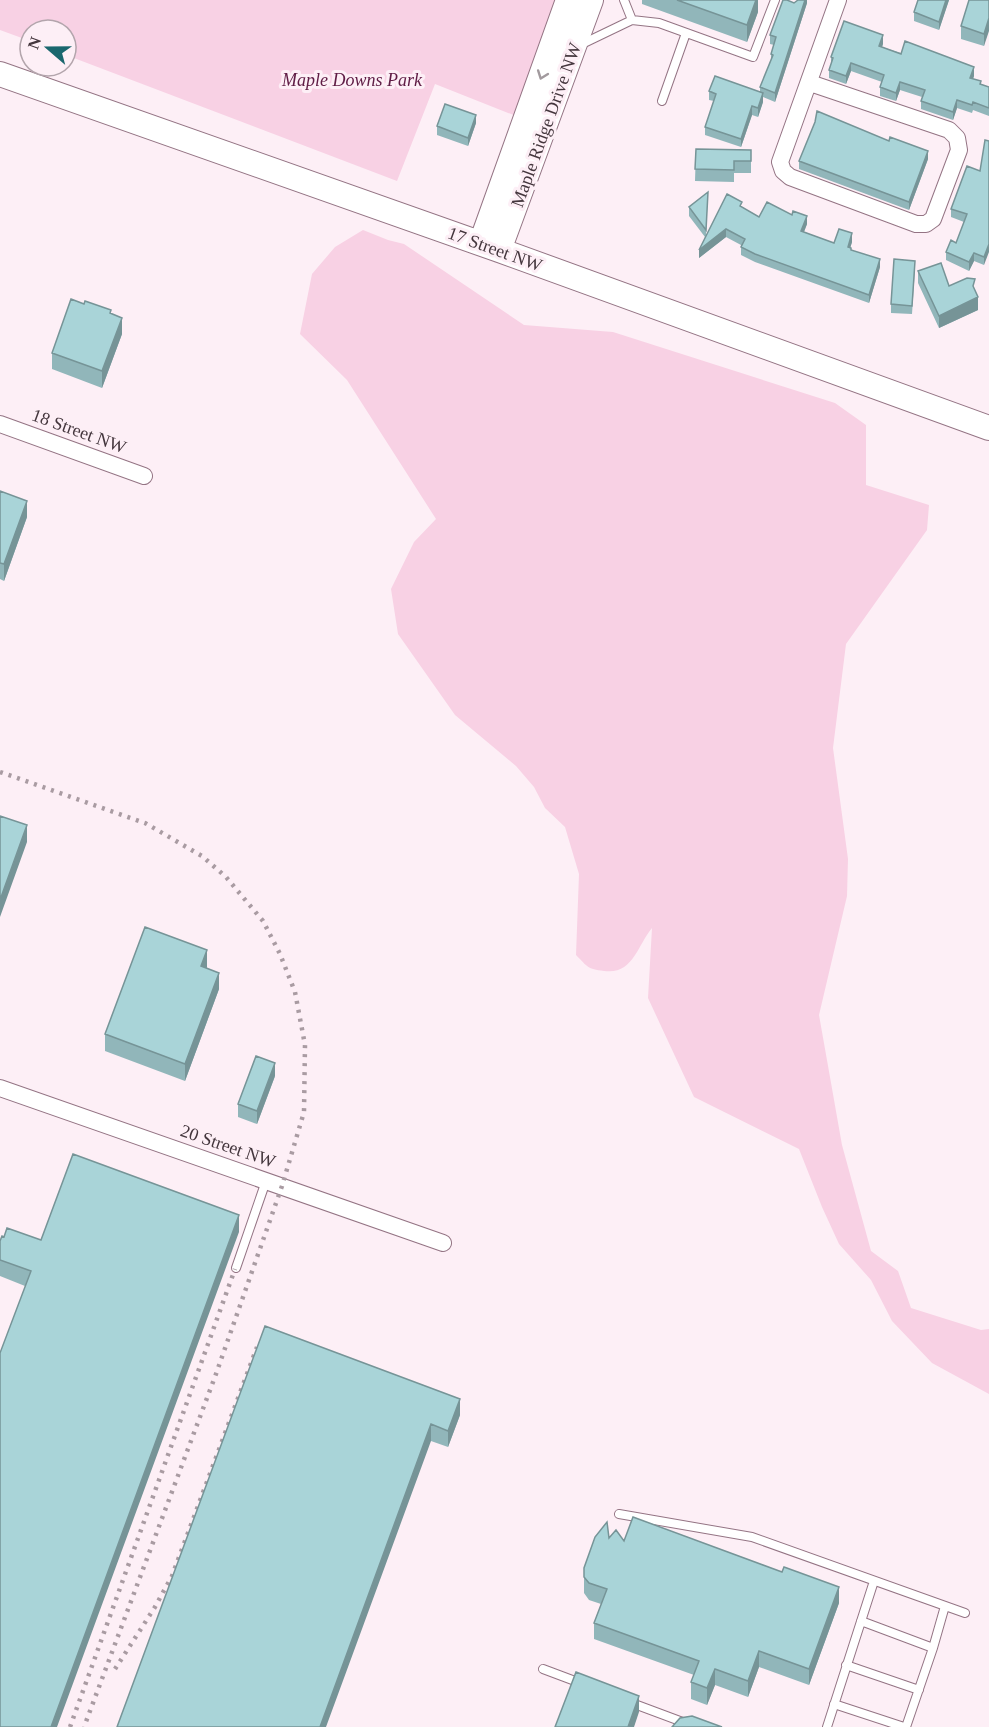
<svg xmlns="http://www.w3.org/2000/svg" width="989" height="1727" font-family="'Times New Roman',serif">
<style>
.green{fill:#f8d1e4}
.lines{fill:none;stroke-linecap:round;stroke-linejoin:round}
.lane-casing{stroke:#947484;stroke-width:10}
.street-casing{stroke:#947484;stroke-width:18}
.secondary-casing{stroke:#947484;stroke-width:26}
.lane{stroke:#fff;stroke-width:8}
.street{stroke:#fff;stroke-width:16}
.secondary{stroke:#fff;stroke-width:24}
.rail{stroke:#a99ba2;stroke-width:4.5;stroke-dasharray:3 6;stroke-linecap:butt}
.wall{fill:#91b6ba}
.shaded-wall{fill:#769497}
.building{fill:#a9d4d8;stroke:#769497;stroke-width:1.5}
.oneway{stroke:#a29a9e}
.labels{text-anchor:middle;stroke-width:6;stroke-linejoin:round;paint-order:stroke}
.park-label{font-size:18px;font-style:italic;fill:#5f1c45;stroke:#fdeff6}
.street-label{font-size:18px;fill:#44363d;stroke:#fdeff6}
</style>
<rect width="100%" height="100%" fill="#fdeff6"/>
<path class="green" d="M0 0H560L516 116 435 84 397 181 66 55V30H30V41L0 30Z
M363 230 388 240 404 244 524 325 613 332 835 403 866 425V485L929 505 927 530 846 644 833 748 848 859 847 896 819 1015 842 1145 871 1251 898 1271 911 1308 981 1330 989 1329V1394L932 1363 892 1321 871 1280 839 1244 822 1207 799 1149 694 1097 648 998 652 928C637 946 633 975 604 971 587 969 588 967 576 955L579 874 565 827 545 808 534 787 516 766 455 715 398 634 391 589 414 542 436 519 347 380 300 334 312 274 335 247Z"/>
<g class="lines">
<defs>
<path id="lane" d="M624 0 632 20
M580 45 632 20 659 23 753 57 775 0
M662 101 686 33
M236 1268 266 1181
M619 1514 752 1537 965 1613
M861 1621 933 1648 945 1606
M846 1665 919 1690
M543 1669 583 1684
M629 1702 696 1727
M834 1704 904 1727
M827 1727 874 1581
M906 1727 933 1648"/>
<path id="street" d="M810 83 949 130 957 138 959 150 933 219 926 224H916L790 177 783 171 780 162 838 0
M0 424 144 476
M0 1088 443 1243"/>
<path id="secondary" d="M0 74 499 250 989 428
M481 243 568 0
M499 250 591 0"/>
</defs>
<use href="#lane" class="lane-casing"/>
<use href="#street" class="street-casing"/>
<use href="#secondary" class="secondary-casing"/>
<use href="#lane" class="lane"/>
<use href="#street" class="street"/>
<use href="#secondary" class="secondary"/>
<path class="rail" d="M0 772 145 823 202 856 226 877 263 921 280 954 295 992 305 1045 304 1112 282 1186 216 1374 84 1727
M115 1669 155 1607 172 1576 257 1347
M70 1727 235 1269"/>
</g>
<path class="wall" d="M642 0H758V12L747 42 642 4Z
M807 0V3L775 102 763 97V102L758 117 752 115 741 147 705 135V127L714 101 709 100V91L760 92V87L771 61V54L774 45 770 44V35L794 3Z
M918 0H949L939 30 914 21V12Z
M989 0 984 46 961 39V26Z
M883 44 882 47 974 76 973 79 981 84 989 87V116L973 110 972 113 957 108 953 120 921 109V101L922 97 900 90 896 101 880 96V87L882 82 851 71 846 84 829 78V70L831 65V57Z
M476 123 468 146 437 135V126Z
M989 141 984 265 974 261 969 271 946 260V252L956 243 964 222 951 217V209L980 171Z
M696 149 751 150V173H734V182L695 181Z
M928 159 909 210 799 169V161Z
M708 192 706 235 742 207 759 217 807 224 804 232 834 243 852 242 850 248 851 250 880 267 869 303 755 262 741 255V245L726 237 699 258 705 237 689 216V207Z
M915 269 912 314 891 313V304Z
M918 271 949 286 975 291 978 310 939 328 918 283Z
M111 314 122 334 102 388 52 369V353Z
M0 491 27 517 4 581 0 579Z
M207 967V968L219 989 185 1081 105 1051V1034Z
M275 1076 257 1124 238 1117V1104Z
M239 1232 25 1286 0 1276V1241L4 1237 41 1240Z
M265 1326 460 1415 448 1447 431 1441Z
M609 1538 624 1541 839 1603 809 1685 759 1667 748 1697 715 1685 707 1705 691 1699V1682L694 1675 594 1639V1623L601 1604 589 1600 584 1593V1568Z"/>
<path class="shaded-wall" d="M756 0H758V12L747 42V25Z
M805 0H807V3L775 102V93Z
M946 0H949L939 30V22Z
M989 18V31L984 46V34Z
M883 35V44L879 54V46Z
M851 63V71L846 84V76Z
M974 67V76L970 86V78Z
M900 82V90L896 101V93Z
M763 93V102L758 117V108Z
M957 100V108L953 120V112Z
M752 106V115L741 147V139Z
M476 115V123L468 146V138Z
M928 151V159L909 210V202Z
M807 216V224L801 239V231Z
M726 229V237L699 258V250Z
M852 233V242L848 255V247Z
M989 244V252L984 265V257Z
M974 253V261L969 271V262Z
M880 259V267L869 303V295Z
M978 297V310L939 328V316Z
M122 318V334L102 388V371Z
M27 501V517L4 581V564Z
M27 825V842L0 917V900Z
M207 950V967L201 982V966Z
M219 973V989L185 1081V1064Z
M275 1063V1076L257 1124V1111Z
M239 1215V1232L57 1727H51Z
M460 1399V1415L448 1447V1431Z
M431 1424V1441L326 1727H320Z
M839 1587V1603L809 1685V1669Z
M759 1651V1667L748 1697V1681Z
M715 1669V1685L707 1705V1688Z
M639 1696V1712L634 1727H628Z"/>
<path class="building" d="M677 0H756L747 25Z
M783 0H787L794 3 798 0H805L775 93 760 87 773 55 771 54 776 37 770 35Z
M918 0H946L939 22 914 12Z
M969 0H989V18L984 34 961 26Z
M844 21 883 35 879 46 901 54 905 41 974 67 970 78 981 81 980 84 989 87V108L973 102 972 105 957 100 953 112 921 101 925 90 900 82 896 93 880 87 884 75 851 63 846 76 829 70 833 58 831 57Z
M715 76 763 93 758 108 752 106 741 139 705 127 716 94 709 91Z
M445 104 476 115 468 138 437 126Z
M817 111 889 141 890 137 928 151 909 202 799 161 815 122Z
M985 140 989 141V244L984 257 974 253 969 262 946 252 951 240 956 243 967 214 951 209 967 166 980 171Z
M696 149 751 150V161H734V170L695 169Z
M708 192 706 230 689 207Z
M727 194 742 202 740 206 759 217 767 202 792 215 793 211 807 216 801 231 834 243 839 229 852 233 848 247 851 248V250L880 259 869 295 755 254 741 247 745 239 726 229 699 250Z
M894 259 915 261 912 306 891 304Z
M941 263 949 286 967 278 975 279 973 286 978 297 939 316 918 271Z
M71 299 84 304 85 301 111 310 110 313 122 318 102 371 52 353Z
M0 491 27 501 4 564 0 563Z
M0 816 27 825 0 900Z
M145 927 207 950 201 966 219 973 185 1064 105 1034Z
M256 1056 275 1063 257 1111 238 1104Z
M73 1154 239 1215 51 1727H0V1353L31 1271 0 1260V1241L2 1236 4 1237 7 1228 41 1240Z
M265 1326 460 1399 448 1431 431 1424 320 1727H117Z
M633 1517 782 1572 784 1567 839 1587 809 1669 759 1651 748 1681 715 1669 707 1688 691 1682 699 1661 594 1623 607 1589 589 1583 584 1577V1568L595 1537 607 1522 609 1538 616 1530 624 1541Z
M576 1672 639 1696 628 1727H555Z
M692 1716 722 1727H672L680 1718Z"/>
<defs><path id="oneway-chevron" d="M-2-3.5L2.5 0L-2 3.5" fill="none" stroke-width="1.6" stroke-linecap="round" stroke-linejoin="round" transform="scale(1.5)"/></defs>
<use class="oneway" href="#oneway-chevron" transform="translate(542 75) rotate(110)"/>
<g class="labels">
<g class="park-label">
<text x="352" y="86">Maple Downs Park</text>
</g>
<g class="street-label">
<text transform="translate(546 125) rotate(-70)" y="6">Maple Ridge Drive NW</text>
<text transform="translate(495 249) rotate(20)" y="6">17 Street NW</text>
<text transform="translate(79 431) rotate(20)" y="6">18 Street NW</text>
<text transform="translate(228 1146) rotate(19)" y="6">20 Street NW</text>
</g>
</g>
<g transform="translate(48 48) rotate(290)"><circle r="28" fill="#fdeff6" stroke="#b3a5ac" stroke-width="1.5"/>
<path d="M0-4.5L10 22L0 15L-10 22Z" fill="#1a676e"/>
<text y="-9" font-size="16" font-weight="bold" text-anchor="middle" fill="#44363d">N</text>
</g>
</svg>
